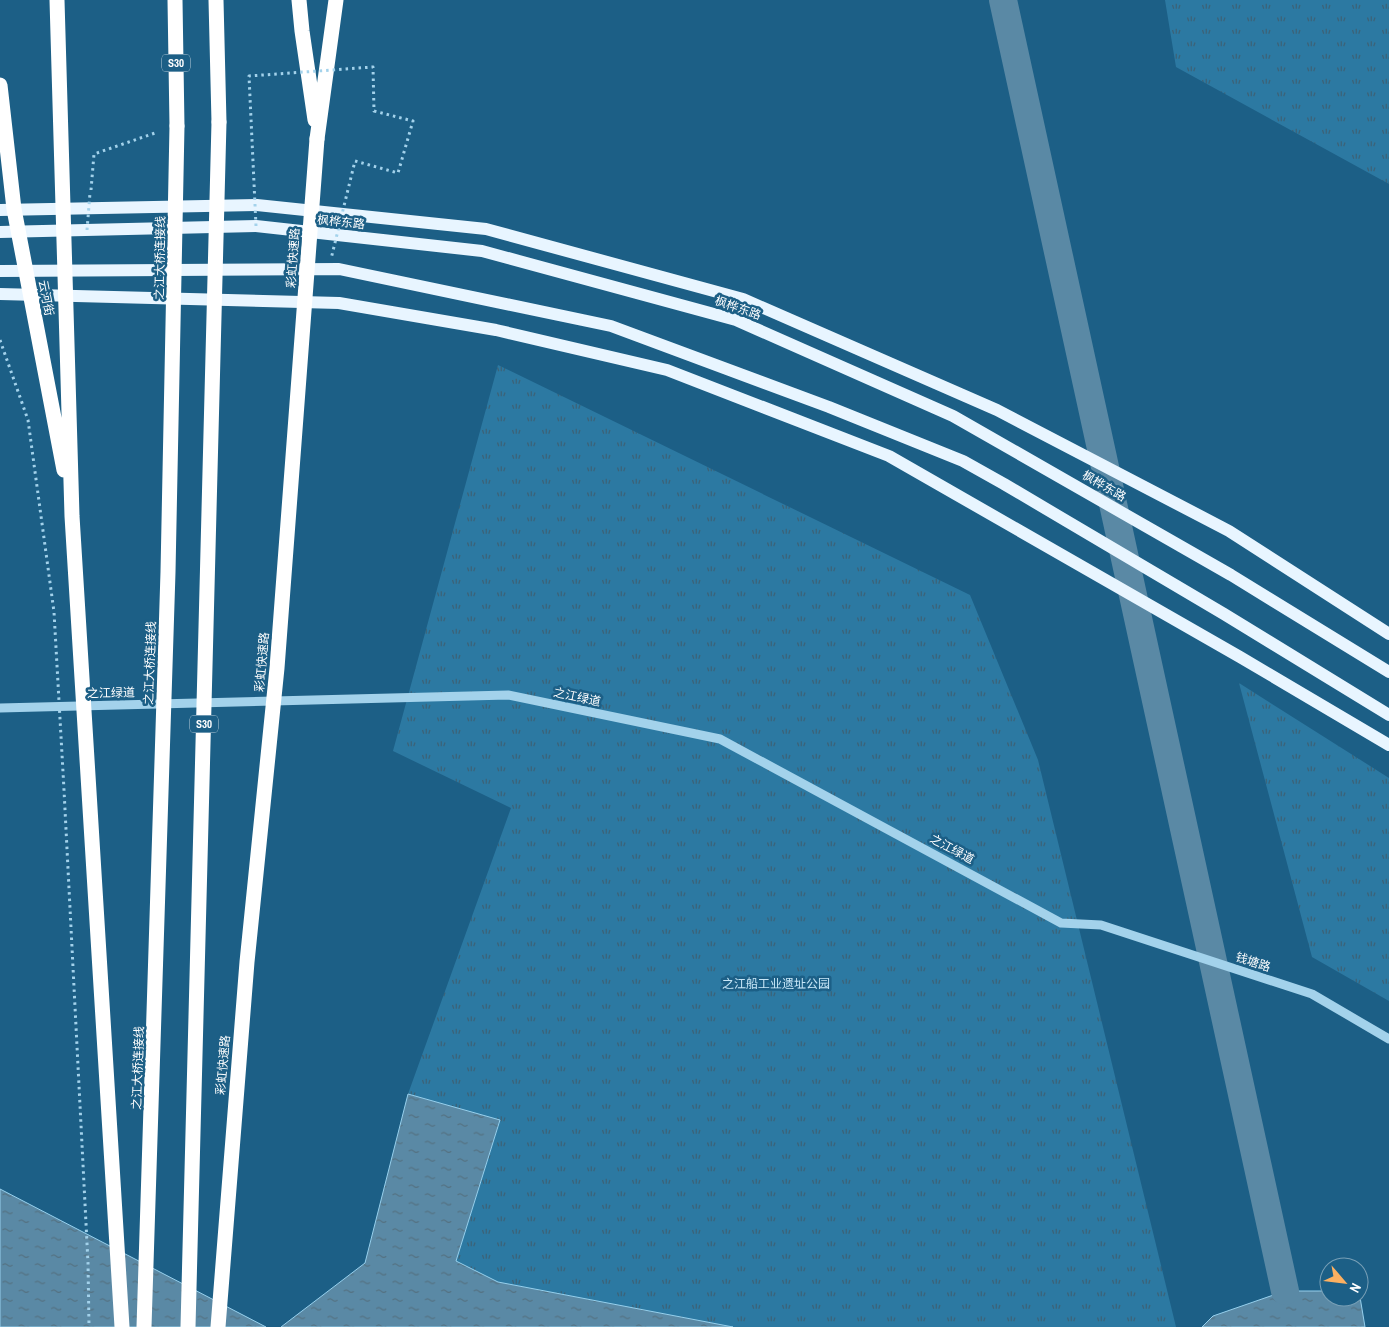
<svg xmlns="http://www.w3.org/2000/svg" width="1389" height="1327" font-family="'Archivo Narrow','Noto Sans SC',sans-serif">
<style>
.grass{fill:url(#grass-tufts)}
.water{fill:url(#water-ripples);stroke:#96d0ed}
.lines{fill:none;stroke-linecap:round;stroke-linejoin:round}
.canal{stroke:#5a89a5;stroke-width:28}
.path{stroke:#a3d2eb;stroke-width:3;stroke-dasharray:2.5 4;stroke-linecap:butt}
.minor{stroke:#a3d2eb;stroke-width:9}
.major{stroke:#e8f5ff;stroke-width:12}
.highway{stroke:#fff;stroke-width:15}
.path-bridge{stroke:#a3d2eb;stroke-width:3;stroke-dasharray:2.5 4;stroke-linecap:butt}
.highway-bridge{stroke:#fff;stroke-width:15}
.labels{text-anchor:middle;stroke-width:5;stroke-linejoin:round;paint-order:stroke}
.shield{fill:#1c5f86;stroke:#bbcfdb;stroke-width:1}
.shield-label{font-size:11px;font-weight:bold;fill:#fff}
.street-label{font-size:12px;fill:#fff;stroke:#1c5f86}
.park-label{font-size:12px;fill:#c8e7f8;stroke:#1c5f86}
</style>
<defs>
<pattern id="grass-tufts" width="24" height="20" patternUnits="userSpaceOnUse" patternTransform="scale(1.25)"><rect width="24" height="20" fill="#2c79a2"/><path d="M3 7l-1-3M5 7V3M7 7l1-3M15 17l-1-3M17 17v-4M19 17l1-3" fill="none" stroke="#3c6277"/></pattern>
<pattern id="water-ripples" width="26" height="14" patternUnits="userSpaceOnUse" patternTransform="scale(1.25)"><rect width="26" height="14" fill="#5a89a5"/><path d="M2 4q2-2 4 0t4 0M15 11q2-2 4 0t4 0" fill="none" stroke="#547181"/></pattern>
</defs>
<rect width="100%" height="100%" fill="#1c5f86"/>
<path class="grass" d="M1165 0H1389V184L1176 67Z
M498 365 970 595 1038 760 1176 1327H733L498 1282 456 1261 500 1121 408 1094 511 808 393 751Z
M1239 683 1389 778V1001L1312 957Z"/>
<path class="water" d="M408 1094 500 1120 456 1261 498 1282 733 1327H281L365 1263Z
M0 1189 266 1327H0Z
M1285 1291H1329V1297H1359V1291L1365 1327H1202L1213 1316Z"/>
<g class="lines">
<path class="canal" d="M1003 0 1285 1291"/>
<path class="path" d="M91 190 94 154 155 133"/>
<path class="minor" d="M0 708 508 695 720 739 1061 923 1101 925 1312 994 1389 1039"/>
<path class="major" d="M0 210 257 205 486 229 743 299 997 410 1229 531 1389 634
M0 232 256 226 482 251 736 320 953 416 1231 575 1389 672
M0 271 339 269 611 326 829 407 963 461 1004 484 1224 614 1389 715
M0 294 339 303 496 330 667 370 889 456 1240 657 1389 745"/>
<path class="highway" d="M175 0 177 126
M216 0 219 122
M299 0 302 31 315 120
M317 139 336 0"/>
<path class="path-bridge" d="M256 226 249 76 373 67 374 111 413 121 398 173 355 161 331 259
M87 230 90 193
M0 340 28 420 54 612 64 790 88 1263 89 1327"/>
<path class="highway-bridge" d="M57 0 72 516 122 1327
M0 85 14 209 64 470
M144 1327 168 572 177 126
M188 1327 219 122
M218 1327 247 962 277 668 317 139"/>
</g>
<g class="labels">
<g class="shield">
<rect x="162" y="54.5" width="28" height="17" rx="4"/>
<rect x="190" y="715.5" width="28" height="17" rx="4"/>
</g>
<g class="shield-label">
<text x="176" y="67">S30</text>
<text x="204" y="728">S30</text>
</g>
<g class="street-label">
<text transform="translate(341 222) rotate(6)" y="4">枫桦东路</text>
<text transform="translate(160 258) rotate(-89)" y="4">之江大桥连接线</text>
<text transform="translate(293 258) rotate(-86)" y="4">彩虹快速路</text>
<text transform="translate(46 298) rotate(79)" y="4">云河街</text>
<text transform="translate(738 308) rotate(19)" y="4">枫桦东路</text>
<text transform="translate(1104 486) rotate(30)" y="4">枫桦东路</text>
<text transform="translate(262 662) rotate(-85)" y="4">彩虹快速路</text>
<text transform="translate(150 663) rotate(-88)" y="4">之江大桥连接线</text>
<text transform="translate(111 693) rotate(-1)" y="4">之江绿道</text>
<text transform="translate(577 697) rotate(12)" y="4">之江绿道</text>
<text transform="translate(952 849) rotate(28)" y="4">之江绿道</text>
<text transform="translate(1253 962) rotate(18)" y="4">钱塘路</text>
<text transform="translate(223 1065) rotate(-85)" y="4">彩虹快速路</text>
<text transform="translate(138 1068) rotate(-88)" y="4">之江大桥连接线</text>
</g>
<g class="park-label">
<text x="776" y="988">之江船工业遗址公园</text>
</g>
</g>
<g transform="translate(1344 1282) rotate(118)"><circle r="24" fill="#1c5f86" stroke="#779fb6"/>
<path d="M0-4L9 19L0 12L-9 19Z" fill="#fcb061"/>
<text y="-8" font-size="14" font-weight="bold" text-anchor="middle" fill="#ffffff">N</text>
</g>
</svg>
